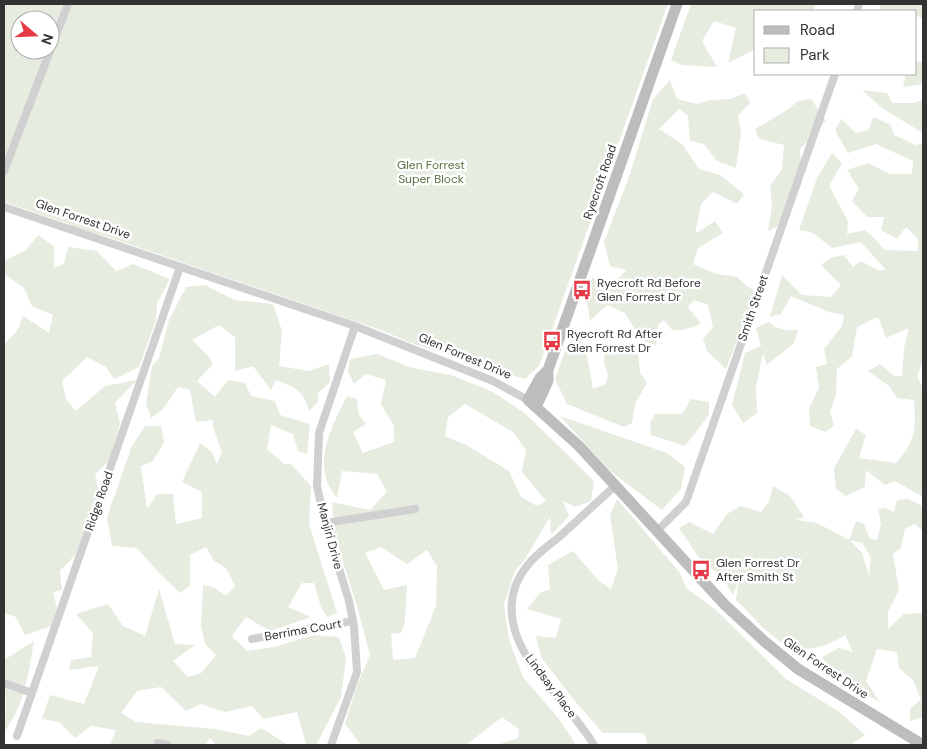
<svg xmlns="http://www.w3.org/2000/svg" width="927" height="749" font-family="'DM Sans',sans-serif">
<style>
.green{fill:#e6ecdf;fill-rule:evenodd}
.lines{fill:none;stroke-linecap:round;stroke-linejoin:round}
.street{stroke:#d0d0d0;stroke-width:8}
.secondary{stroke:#bdbdbd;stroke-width:11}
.labels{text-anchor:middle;stroke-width:5;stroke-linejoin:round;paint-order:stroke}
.park-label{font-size:12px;fill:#56703f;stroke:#fff}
.street-label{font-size:12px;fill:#333;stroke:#fff}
.poi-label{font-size:12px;fill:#333;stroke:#fff;text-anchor:start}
</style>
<rect width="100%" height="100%" fill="#fff"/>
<path class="green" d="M4 4H668L539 366 525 379 414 344 378 329 102 235 72 229 69 224 4 202ZM20 20H50V50H20Z
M691 4H816L813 11H756V49L728 63 736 28 714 21 702 41 717 67 682 65 671 60Z
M881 4H923V19L918 16 916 17V11H879Z
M916 61 923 62V84L903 87 906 74H916Z
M670 80 677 99 697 104 710 100 731 99 745 93 750 103 738 115 741 134 736 168 717 161 704 144 690 141 688 116 679 109 659 129 682 144 699 169 720 175 744 194 737 204 713 192 701 204 695 234 715 221 723 233 698 248 693 264 717 274 737 277 748 287 756 291 726 369 707 351 703 339 713 327 708 305 694 300 688 307 701 324 683 330H672L664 320 658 325 656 345 642 341 625 313 607 305 590 321 586 295 592 277 607 289 627 270 610 266 604 242 630 174 653 99Z
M862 90 887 93 892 103H915L923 99V133L882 108Z
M811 99 826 121 800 149 802 182 784 223 768 231 772 206 770 186 782 169 784 145 759 139 755 129 789 109 797 101Z
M873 117 891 125 894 135 916 145 923 143V361L917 376 923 388V497L895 481 885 485 866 470 865 487 846 496 836 489 834 468 856 429 866 435 859 458 896 463C916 441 916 429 914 400L897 398 889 386 868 371 880 364 894 376H902L904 348 909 328 886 338 878 317 857 327 852 356 837 369 836 394 830 412 834 426 825 432 810 426 809 408 819 388 816 367 827 364 824 349 842 326 844 315 829 312 791 296 781 314 770 317 782 275 802 295 831 297 841 285 821 265 830 258 844 255 853 267 861 261 877 270H886L861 242 832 248 813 233 799 230 817 178 832 153 842 163 829 186 848 221 847 234 865 230 877 241 884 250 918 251V239L906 227 897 239 881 230 884 217H867L852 201 859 189 847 170 868 163 890 174H912L913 161 876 144 848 153 835 130 841 119 856 133 869 130Z
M38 235 54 246V268L64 264 68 247 97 251 116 271 133 264 170 279 157 303 156 320 139 367 114 379 106 367 87 357 62 381 66 399 76 411 105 386 137 380 115 403 120 424 109 461 95 474 98 488 76 554 60 571 62 590 53 592 57 608 51 626 25 635 16 617 4 613V345L17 331 23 316 49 333 53 315 32 306 24 288 4 274V261L26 250Z
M205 285 235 300 273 304 282 331 279 366 309 371 329 364 330 382 318 393V402L309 411C303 390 295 387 276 380L271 390 253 366 235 371V337L219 325 192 340 209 357 213 364 197 381 215 397 228 380 245 383 251 396 275 401 280 415 310 424 307 454 298 451 293 434 271 425 267 449 284 464H291L311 486 309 524 337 613 327 617 321 607 314 583H302L288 607 311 617 270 631 246 617 232 636 247 651 274 647 315 635 339 637 346 658 341 697 316 745H305L306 744 297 712 263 719 252 706 225 712 201 704 186 711 161 687 137 691 121 713 136 722 215 729 249 736 261 728 288 745H216L210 738 205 745H110L116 730 91 726 75 738 59 722 42 719 50 695 84 704 99 666 69 670 71 660 91 657 93 633 76 614 108 604 123 626 145 636 159 589 175 644 195 645 173 661 188 677 201 673 216 655 205 644 201 626 203 585 213 587 226 596 235 586 226 568 214 561 206 547 190 555V586L180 593 160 574 137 548 112 546 107 517 132 446 145 426H161L164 442 153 461 141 466 147 509 157 494H173L176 524 202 518V492L182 482 200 443 212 452 217 464 222 452 213 427V420L196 422 190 390 178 387 163 409 151 418 146 404 152 366 159 358 169 320 186 287Z
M769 322C777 330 787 331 798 330L794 343 767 365 763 353 756 387 757 413 743 423 732 405 745 353 761 346 756 328Z
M576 334 585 345 593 389 606 384 608 375 604 363 605 343 638 354 640 372 647 383 635 404 632 423 624 427 567 404 555 379 567 345Z
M377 354 412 368 451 375 493 392 526 414 594 481 591 501 575 507 563 501 569 516 551 535 550 517 525 559 515 571 504 604 509 640 523 677 559 719 576 745H497L518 738 519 729 502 717 466 745H361L345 724 357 685 370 655 358 610 335 536 332 502 370 510 387 492 377 474 342 471 337 498C310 466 331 428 347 396L357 399 359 415 366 424 353 432 363 453 394 442V426L381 404 386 380 366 374 354 384 348 372 350 359ZM465 404 513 432 526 450 522 472 546 501 537 506 521 497 509 471 468 446 445 436 448 417ZM381 547 407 564 427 550 437 566 436 606 415 658 393 660 391 634 401 633 405 621 407 585 384 590 365 553Z
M691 399 709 402V415L685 446 651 435 650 423 655 414H682Z
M560 416 667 453 685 467 681 489 662 510 609 470Z
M773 486 790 496 804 517 796 520 817 523 849 540 856 521 864 524 870 539 877 540 881 524 878 509 885 508 894 512 897 500 908 499 923 506V531L915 524 905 529 901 548 893 554 899 590 888 612V629L904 614 923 613V717L910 721V709L921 699 913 680 899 668 897 652 877 649 866 681 879 701 834 680 822 657 839 648 853 652 845 635C830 645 803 655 786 645 767 635 751 614 736 600L739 580 733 595 722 576 702 562 679 528 689 522 713 534 727 514 740 506 761 512 769 502ZM850 540 862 543 871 557 869 575 862 553Z
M617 499 680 573 686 588 715 609 786 679 838 711 865 735 850 745H648L644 733H603L574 700 541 657 536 636 556 638 561 619 527 609 540 593 550 589 548 565 573 551 598 580 611 589 618 569 610 515Z
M34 641C29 672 24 707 4 732L6 710 4 660Z"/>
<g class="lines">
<path class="street" d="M857 11 859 4
M4 171 68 4
M4 207 355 326 493 381 528 400
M325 523 415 509
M656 532 686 502 835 74
M252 639 353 621
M4 683 32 693
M17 736 180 267
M158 743 167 745
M331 745 357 672 354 626 349 601 325 523 317 486 319 433 355 326
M594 745C577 717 553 694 534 667 511 636 501 598 527 566 535 555 548 546 558 538 577 521 595 504 614 487"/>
<path class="secondary" d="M548 370 540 378 528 400 579 446 725 605 764 641 798 669 923 745
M536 407 548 381V370L677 4"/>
</g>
<defs>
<symbol id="bus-bare" viewBox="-9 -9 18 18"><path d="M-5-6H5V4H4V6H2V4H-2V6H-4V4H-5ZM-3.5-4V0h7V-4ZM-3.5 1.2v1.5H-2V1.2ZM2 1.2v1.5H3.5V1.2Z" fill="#e63946" stroke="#fff" stroke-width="2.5" paint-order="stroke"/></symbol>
</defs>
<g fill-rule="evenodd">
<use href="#bus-bare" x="568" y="276" width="28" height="28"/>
<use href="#bus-bare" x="538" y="327" width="28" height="28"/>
<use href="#bus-bare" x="687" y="556" width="28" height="28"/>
</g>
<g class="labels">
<g class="park-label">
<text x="431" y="169">Glen Forrest<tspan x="431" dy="14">Super Block</tspan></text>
</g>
<g class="street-label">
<text transform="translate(600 182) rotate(-71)" y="4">Ryecroft Road</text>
<text transform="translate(83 219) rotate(19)" y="4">Glen Forrest Drive</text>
<text transform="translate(753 308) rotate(-71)" y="4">Smith Street</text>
<text transform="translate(465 356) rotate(23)" y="4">Glen Forrest Drive</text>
<text transform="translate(99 501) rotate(-71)" y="4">Ridge Road</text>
<text transform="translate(330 536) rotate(75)" y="4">Manjiri Drive</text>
<text transform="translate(303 630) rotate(-10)" y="4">Berrima Court</text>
<text transform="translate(826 668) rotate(34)" y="4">Glen Forrest Drive</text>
<text transform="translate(551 686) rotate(53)" y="4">Lindsay Place</text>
</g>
<g class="poi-label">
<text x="597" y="287">Ryecroft Rd Before<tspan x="597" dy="14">Glen Forrest Dr</tspan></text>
<text x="567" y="338">Ryecroft Rd After<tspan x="567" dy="14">Glen Forrest Dr</tspan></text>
<text x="716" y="567">Glen Forrest Dr<tspan x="716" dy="14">After Smith St</tspan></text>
</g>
</g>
<rect width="927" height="749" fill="none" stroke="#333333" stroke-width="10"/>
<rect x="754" y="10" width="162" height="65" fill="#ffffff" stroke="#adadad"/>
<rect x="764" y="26" width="25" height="8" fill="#bdbdbd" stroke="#adadad"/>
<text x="800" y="35" font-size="15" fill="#333333">Road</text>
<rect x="764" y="48" width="25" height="15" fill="#e6ecdf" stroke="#adadad"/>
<text x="800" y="60" font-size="15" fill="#333333">Park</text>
<g transform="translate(35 35) rotate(109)"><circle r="24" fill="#ffffff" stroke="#adadad"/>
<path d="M0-4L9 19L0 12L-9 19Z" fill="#e63946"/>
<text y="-8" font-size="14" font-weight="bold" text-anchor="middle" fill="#333333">N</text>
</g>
</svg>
